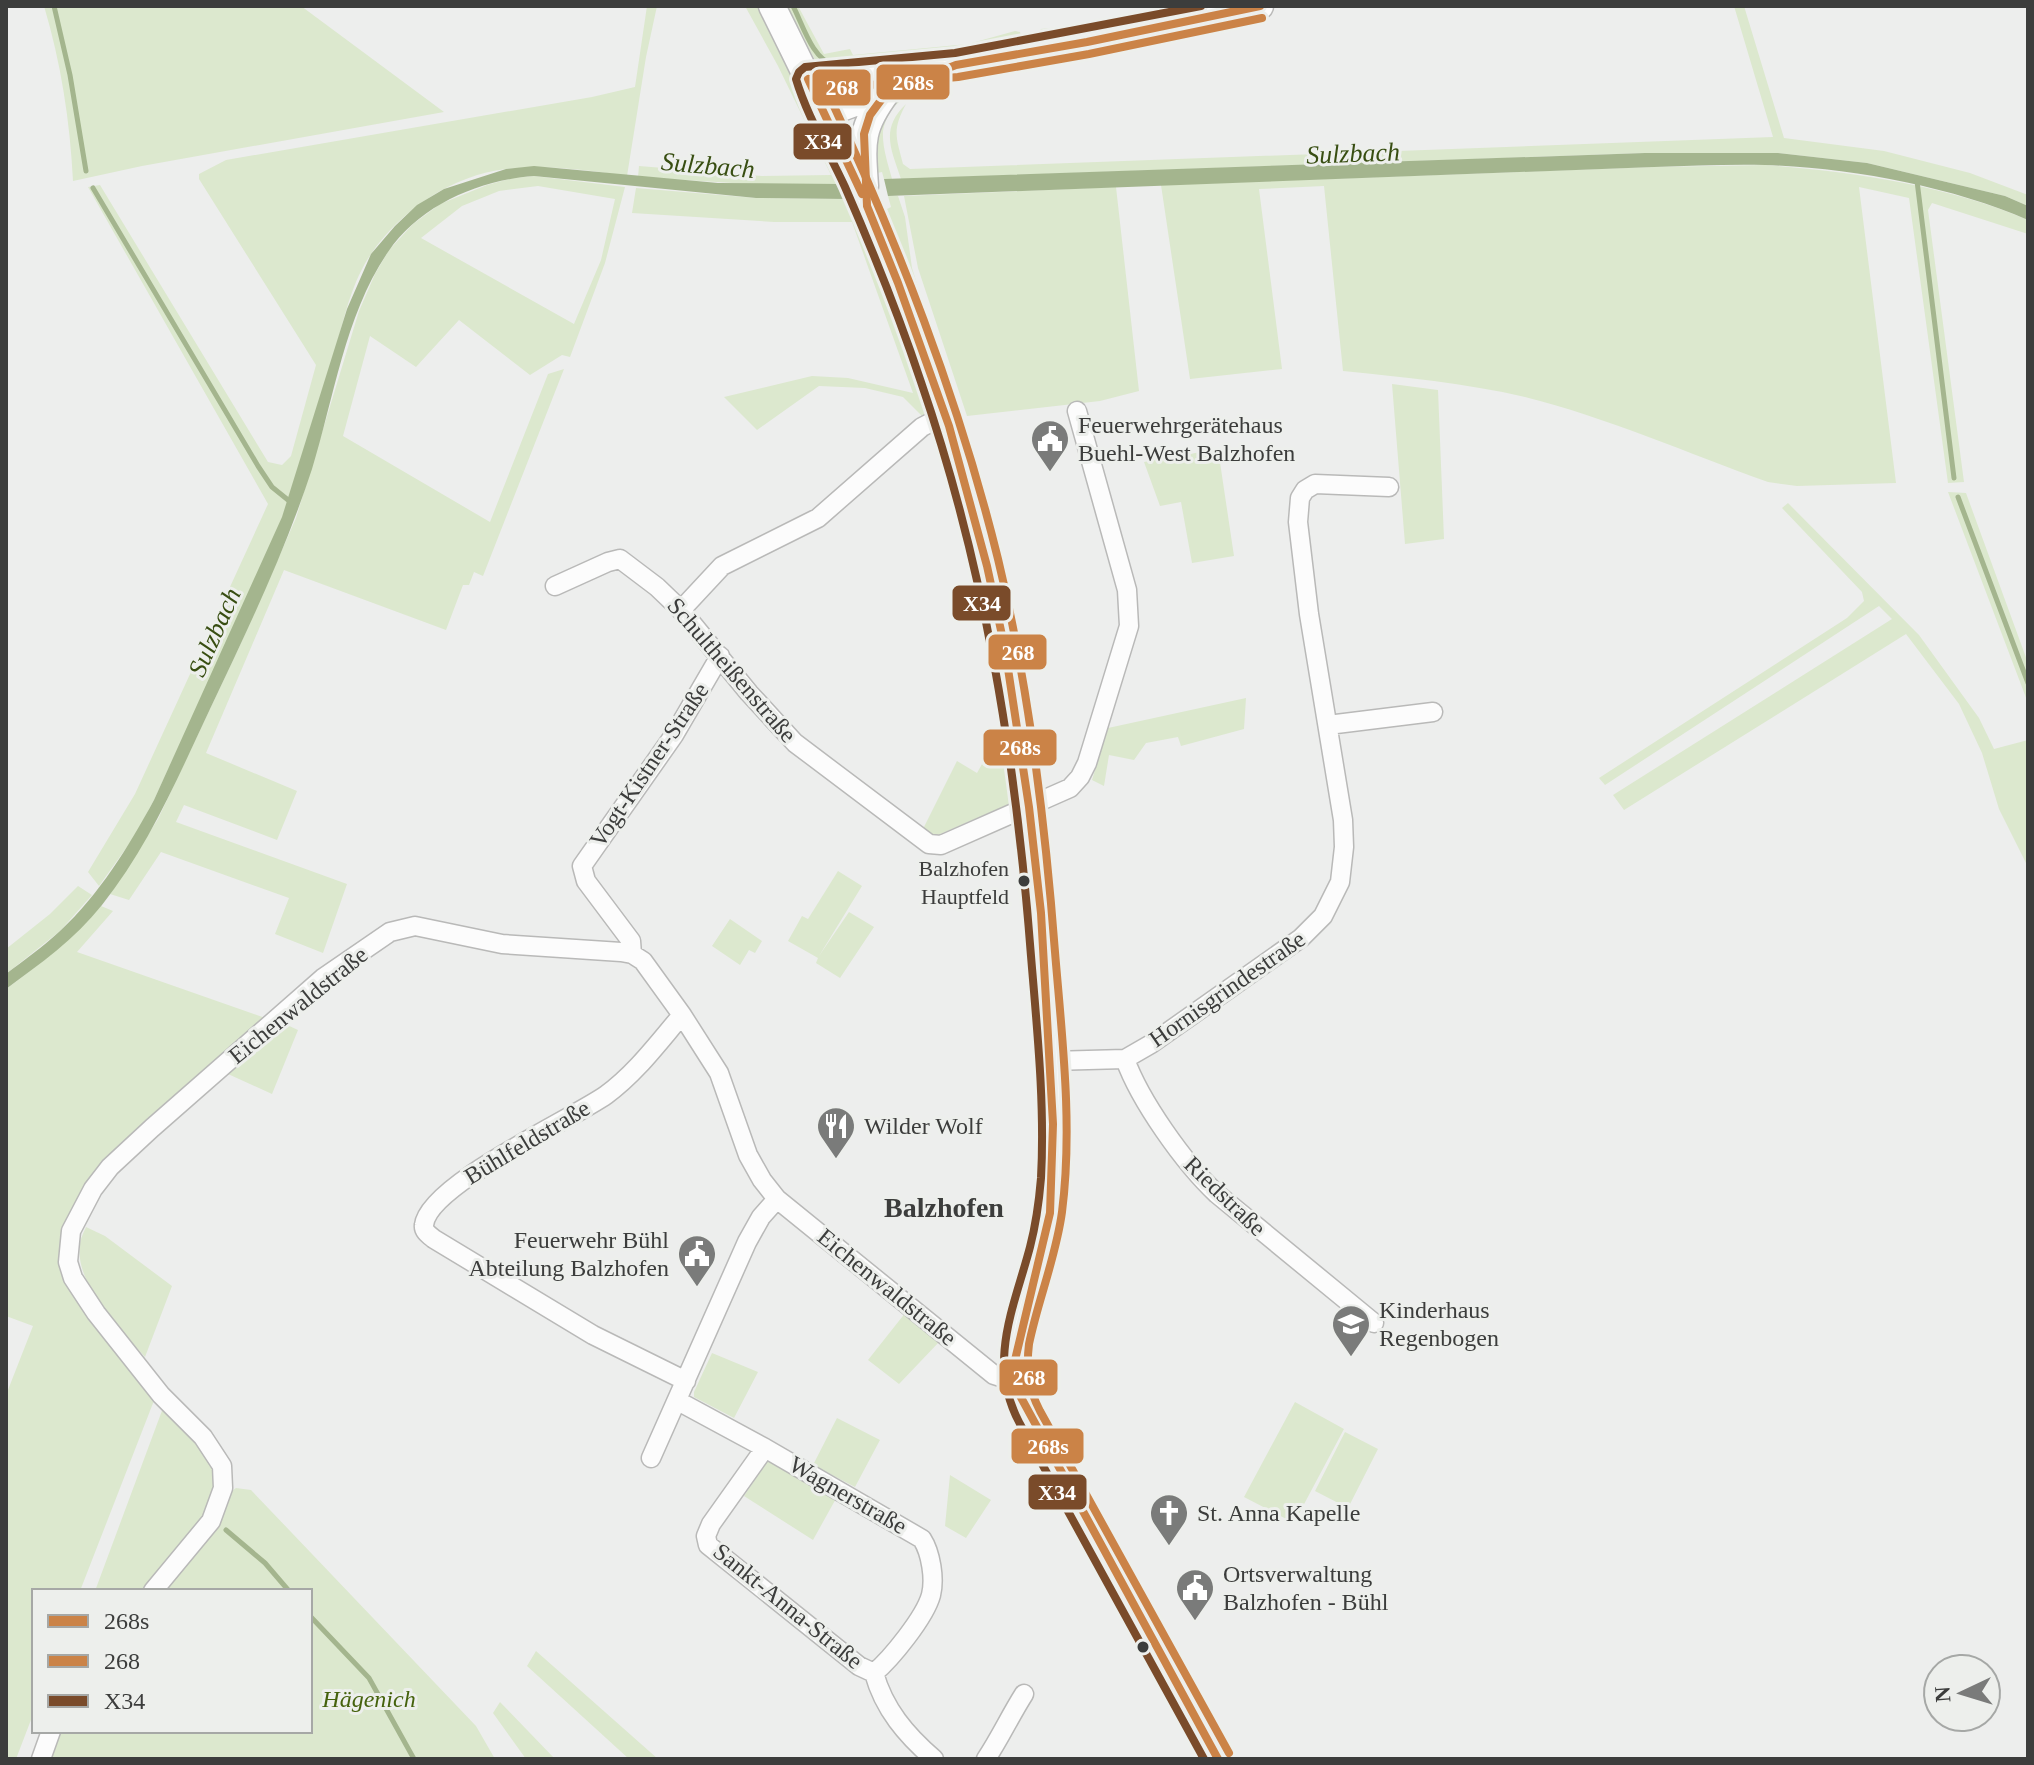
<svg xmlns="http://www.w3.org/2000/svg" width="2034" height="1765" font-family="Georgia,serif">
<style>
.green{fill:#dce8ce;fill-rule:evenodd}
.water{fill:#a4b58e}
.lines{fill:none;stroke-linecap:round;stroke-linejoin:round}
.stream{stroke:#a4b58e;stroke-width:5}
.street-casing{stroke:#b9b9b8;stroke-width:21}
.secondary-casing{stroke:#b9b9b8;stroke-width:29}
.street{stroke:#fcfcfc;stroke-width:18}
.secondary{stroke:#fcfcfc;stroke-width:26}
.bus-1-casing{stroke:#edefec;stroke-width:14}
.bus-2-casing{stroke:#edefec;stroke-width:14}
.bus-3-casing{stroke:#edefec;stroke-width:14}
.bus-1{stroke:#cb8347;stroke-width:8}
.bus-2{stroke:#cb8347;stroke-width:8}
.bus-3{stroke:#7a4b2a;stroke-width:8}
.bus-dot{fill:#3c3d3c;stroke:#edefec;stroke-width:3}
.labels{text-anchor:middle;stroke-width:6;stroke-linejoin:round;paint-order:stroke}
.bus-label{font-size:22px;fill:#3c3d3c;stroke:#edefec;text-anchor:end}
.poi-label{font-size:24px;fill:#3c3d3c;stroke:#edefec;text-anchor:start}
.street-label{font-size:24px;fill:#3c3d3c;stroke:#edefec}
.park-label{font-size:24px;font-style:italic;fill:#45620d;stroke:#edefec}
.water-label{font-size:26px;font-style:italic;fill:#384e12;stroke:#edefec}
.quarter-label{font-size:28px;font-weight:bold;fill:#3c3d3c;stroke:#edefec}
.line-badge{stroke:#edefec;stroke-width:3}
.badge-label{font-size:22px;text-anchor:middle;font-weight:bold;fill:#fff}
</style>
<rect width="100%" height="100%" fill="#edeeed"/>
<path class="green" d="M44 6H301L444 112 142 166 73 181C70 121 61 63 44 6Z
M647 6H657L646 57 627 176C588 170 545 164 506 169 453 175 401 210 371 254 353 280 345 314 337 344 319 402 305 462 282 518 243 613 197 706 154 800L134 837 99 886 88 872 135 794 268 504 88 187 100 185 268 462 282 465 291 456 316 365 199 179V174L226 160 592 97 635 87Z
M745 6H762L839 172 836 173 841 184 766 185 638 177 639 166 762 176 831 175 778 66Z
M787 6H798L824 54 850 49 853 55 968 44 1015 31 1020 32 1022 38 1017 47 822 68 815 60Z
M1182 6H1222L1040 42 1036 38 1041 29 1101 23Z
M1734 6H1744L1784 138 1884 151 1970 173 2028 195V206L2005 196 1867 163 1778 153H1645L901 179C891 149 880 129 906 104 892 130 896 137 903 164L910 169 1773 137Z
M1023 62 1021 66C983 75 937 80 902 100 892 106 885 119 883 131 882 147 888 164 892 179H884L882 172 877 173C873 153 871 122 887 107 913 81 986 70 1023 62Z
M1765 165C1853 172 1946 185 2028 220V234L1932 203 1928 210 1964 482 1948 483 1909 198 1859 187 1896 483 1797 486 1768 482C1690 454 1605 417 1525 397 1465 383 1403 377 1343 371L1324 186 1259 189 1282 369 1190 379 1161 185 1654 167Z
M534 176 625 187 605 263 570 357 562 355 530 375 459 320 416 367 370 336 343 436 490 522 548 374 564 369 483 576 474 572 469 585H463L446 630 284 570 206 753 297 791 277 840 184 805 176 822 347 884 323 953 275 934 289 898 161 852 129 900 110 894 158 819 242 641 296 518 359 311 375 274 389 250 413 224 440 204 487 185 513 178ZM538 186 615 199 601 260 574 324 421 238 462 206 499 191Z
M1116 187 1139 391 1100 401 967 416 918 268 904 196Z
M636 188 756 198 847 199 853 210 856 209 891 287 932 411 924 418 903 397 865 388 819 386 757 430 724 397 812 376 848 378 913 393 852 222H774L632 213Z
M888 196H898L905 217 912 268 957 412 887 209 891 207Z
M1392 384 1438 390 1444 539 1405 544Z
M1218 449 1234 556 1192 563 1181 502 1160 506 1144 462Z
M1948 492 1966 493 2028 663V703Z
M1788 503 1919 635 1979 718 1994 749 2028 740V867L1999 809 1982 753 1959 704 1906 634 1624 810 1613 795 1892 619 1879 606 1605 785 1599 778 1847 618 1864 601 1862 592 1782 508Z
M1246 698 1244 729 1181 746 1178 737 1146 743 1134 760 1109 755 1104 786 1092 780 1108 728Z
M1009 716 1021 799 931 838 922 831 957 761 977 773Z
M838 871 862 886 819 956 849 912 874 927 840 978 816 963 818 958 788 941 802 916 808 919Z
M78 886 92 895 60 931 6 974V949L50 914Z
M101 906 113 911 77 952 268 1019 135 1135 61 1243 155 1398 80 1591H34V1712L16 1759H6V1395L33 1326 6 1316V989C41 964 72 937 101 906Z
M730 919 762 941 755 953 749 950 740 965 712 946Z
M285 1024 298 1030 272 1094 228 1074Z
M86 1227 105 1236 172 1286 145 1357C121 1330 74 1283 80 1245 80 1239 84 1232 86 1227Z
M906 1312 940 1341 899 1384 868 1360Z
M712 1353 758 1372 734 1418 694 1397V1392Z
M1295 1402 1344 1429 1294 1523 1244 1497Z
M163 1408C180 1426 207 1447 214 1470 227 1509 169 1563 147 1591H95Z
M837 1418 880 1440 855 1487 813 1465Z
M1345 1432 1378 1449 1348 1508 1315 1491Z
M778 1460 838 1495 813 1540 744 1496 767 1462Z
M950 1475 991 1500 966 1538 945 1526Z
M236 1488 251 1490 476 1726 495 1759H51L60 1731H310V1591H159L228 1494Z
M536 1651 658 1759H629L527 1666Z
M500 1702 555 1759H526L493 1713Z"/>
<path class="water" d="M1645 153H1778L1867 163 2005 196 2028 206V220C1950 186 1850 168 1765 165 1728 164 1691 166 1654 167L888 196 884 179Z
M534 166 718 183 841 184 847 199 756 198 534 176C479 180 420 205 388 252 345 315 334 398 312 469 285 552 247 631 210 709 178 777 149 846 102 905 75 939 40 964 6 989V974C24 960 43 947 60 931 99 895 129 846 154 800L282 517 347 309 371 254 395 226 417 205 444 189 506 169Z"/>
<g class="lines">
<path class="stream" d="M54 6 70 75 86 171
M793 6C803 25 812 59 834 65
M932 54 969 50
M1917 181 1954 478
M93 188 258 466 272 487 293 504
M1958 497 2028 683
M226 1530 265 1563 289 1591
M310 1616 369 1678 414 1759"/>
<defs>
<path id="street" d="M555 586 608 562 620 559 657 587 681 610 749 693 795 743 929 844 941 845 1070 788 1080 777 1087 763 1129 626 1127 590 1077 411
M681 610 722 566 818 518 922 427 945 415
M1328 725 1433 712
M632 954 631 941 586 881 582 866 674 735 720 656
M682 1015C658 1043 636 1073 606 1095 572 1119 428 1185 424 1225 423 1231 429 1235 434 1239L593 1335 686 1381
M1125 1059 1151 1044 1301 938 1323 916 1340 882 1344 847 1343 820 1309 614 1298 522 1300 498 1305 490 1315 484 1389 487
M1051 1061 1125 1059C1140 1101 1184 1163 1217 1194L1374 1323
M678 1401 765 1448 922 1539C931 1553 935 1579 931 1595 925 1617 891 1659 874 1673
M765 1448 711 1524 706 1536 708 1545 859 1666 874 1673C884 1709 906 1735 934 1759
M651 1458 747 1242 761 1217 777 1199
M153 1591 211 1521 223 1488 222 1466 203 1437 161 1395 96 1313 73 1278 68 1262 71 1231 93 1189 110 1167 152 1128 323 978 390 932 415 926 502 944 621 952 632 954 643 961 682 1015 719 1073 748 1155 762 1180 777 1199 994 1375 1016 1382
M41 1759 51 1731
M986 1759C1000 1738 1010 1716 1024 1694"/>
<path id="secondary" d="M772 6C817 97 862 188 898 282 976 484 1022 694 1040 909 1048 997 1057 1088 1053 1176 1052 1206 1047 1235 1040 1264 1030 1300 1011 1341 1016 1379 1018 1397 1027 1412 1035 1427L1218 1759
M808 79 897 69 956 65 1087 42 1260 6
M825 114 930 75
M865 186C862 142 860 128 887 92"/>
</defs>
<use href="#street" class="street-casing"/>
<use href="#secondary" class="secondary-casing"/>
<use href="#street" class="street"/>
<use href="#secondary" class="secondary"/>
<defs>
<path id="bus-1" d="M808 79 862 194
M1218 1759 1018 1392 1015 1360 1050 1213 1053 1124 1041 913 1029 807 1005 649 987 566 949 426 898 283 867 206 864 134 870 115 887 92 956 65 1087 42 1260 6"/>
<path id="bus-2" d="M1229 1753 1040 1411C1028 1388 1026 1369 1029 1344 1038 1300 1056 1257 1062 1212 1073 1126 1062 1037 1055 952 1045 820 1029 687 998 559 958 396 897 241 826 89L958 77 1089 54 1262 18"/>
<path id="bus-3" d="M1201 6 955 53 805 67 799 72 796 79C807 116 829 152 845 187 873 251 899 316 921 382 985 568 1016 760 1031 956 1037 1029 1045 1104 1041 1178 1039 1202 1036 1224 1030 1247 1014 1308 987 1361 1019 1422L1204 1759"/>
</defs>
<use href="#bus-1" class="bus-1-casing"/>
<use href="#bus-2" class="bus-2-casing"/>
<use href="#bus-3" class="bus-3-casing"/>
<use href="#bus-1" class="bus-1"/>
<use href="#bus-2" class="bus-2"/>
<use href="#bus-3" class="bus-3"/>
</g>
<defs>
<symbol id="civic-pin" viewBox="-11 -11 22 30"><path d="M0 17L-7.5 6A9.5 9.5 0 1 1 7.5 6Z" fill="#7a7b7a" stroke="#edefec"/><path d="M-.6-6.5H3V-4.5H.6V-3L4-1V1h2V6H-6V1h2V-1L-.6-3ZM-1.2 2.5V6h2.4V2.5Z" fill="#fff"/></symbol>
<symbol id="restaurant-pin" viewBox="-11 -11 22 30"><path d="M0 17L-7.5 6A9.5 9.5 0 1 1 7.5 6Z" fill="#7a7b7a" stroke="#edefec"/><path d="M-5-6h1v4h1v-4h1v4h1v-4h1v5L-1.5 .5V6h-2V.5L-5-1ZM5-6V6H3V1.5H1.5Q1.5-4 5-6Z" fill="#fff"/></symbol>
<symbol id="school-pin" viewBox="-11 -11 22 30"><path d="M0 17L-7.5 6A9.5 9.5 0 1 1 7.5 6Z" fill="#7a7b7a" stroke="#edefec"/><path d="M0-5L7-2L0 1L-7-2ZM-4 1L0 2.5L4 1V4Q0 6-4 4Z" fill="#fff"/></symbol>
<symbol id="church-pin" viewBox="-11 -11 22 30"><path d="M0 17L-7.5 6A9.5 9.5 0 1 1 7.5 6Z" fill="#7a7b7a" stroke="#edefec"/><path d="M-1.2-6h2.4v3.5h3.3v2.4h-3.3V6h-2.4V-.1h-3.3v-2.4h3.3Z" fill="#fff"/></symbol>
</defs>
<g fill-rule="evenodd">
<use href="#civic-pin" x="1028" y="417" width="44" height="60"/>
<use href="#restaurant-pin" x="814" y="1104" width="44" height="60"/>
<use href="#civic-pin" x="675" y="1232" width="44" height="60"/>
<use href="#school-pin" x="1329" y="1302" width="44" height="60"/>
<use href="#church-pin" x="1147" y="1491" width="44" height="60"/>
<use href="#civic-pin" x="1173" y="1566" width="44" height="60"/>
</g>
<g class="bus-dot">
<circle cx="1024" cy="881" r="7"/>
<circle cx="1143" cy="1647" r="7"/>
</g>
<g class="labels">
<g class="bus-label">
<text x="1009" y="876">Balzhofen<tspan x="1009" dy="28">Hauptfeld</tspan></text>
</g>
<g class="poi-label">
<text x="1078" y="433">Feuerwehrgerätehaus<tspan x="1078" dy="28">Buehl-West Balzhofen</tspan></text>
<text x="864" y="1134">Wilder Wolf</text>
<text x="669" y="1248" text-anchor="end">Feuerwehr Bühl<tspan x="669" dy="28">Abteilung Balzhofen</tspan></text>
<text x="1379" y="1318">Kinderhaus<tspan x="1379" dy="28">Regenbogen</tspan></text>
<text x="1197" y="1521">St. Anna Kapelle</text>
<text x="1223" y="1582">Ortsverwaltung<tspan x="1223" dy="28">Balzhofen - Bühl</tspan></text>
</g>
<g class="street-label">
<text transform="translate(732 670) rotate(49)" y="8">Schultheißenstraße</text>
<text transform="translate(649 765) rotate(-56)" y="8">Vogt-Kistner-Straße</text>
<text transform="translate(1227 989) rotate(-35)" y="8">Hornisgrindestraße</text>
<text transform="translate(298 1005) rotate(-39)" y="8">Eichenwaldstraße</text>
<text transform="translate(527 1142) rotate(-31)" y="8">Bühlfeldstraße</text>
<text transform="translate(1225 1196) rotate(44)" y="8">Riedstraße</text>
<text transform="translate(887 1287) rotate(39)" y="8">Eichenwaldstraße</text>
<text transform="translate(848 1495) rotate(30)" y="8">Wagnerstraße</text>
<text transform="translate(788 1606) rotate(39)" y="8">Sankt-Anna-Straße</text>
</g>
<g class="park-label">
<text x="369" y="1707">Hägenich</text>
</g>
<g class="water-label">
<text transform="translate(1353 153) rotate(-2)" y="9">Sulzbach</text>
<text transform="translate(708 165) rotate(5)" y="9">Sulzbach</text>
<text transform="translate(214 632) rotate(-66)" y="9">Sulzbach</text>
</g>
<g class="quarter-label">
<text x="944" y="1217">Balzhofen</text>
</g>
</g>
<g class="line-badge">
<rect x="875" y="63" width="76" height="38" rx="8" fill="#cb8347"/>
<rect x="811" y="68" width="61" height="39" rx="8" fill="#cb8347"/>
<rect x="792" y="122" width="61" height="39" rx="8" fill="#7a4b2a"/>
<rect x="951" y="584" width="61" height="38" rx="8" fill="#7a4b2a"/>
<rect x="987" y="633" width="61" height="38" rx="8" fill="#cb8347"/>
<rect x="982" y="728" width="76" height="39" rx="8" fill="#cb8347"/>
<rect x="998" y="1358" width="61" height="39" rx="8" fill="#cb8347"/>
<rect x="1010" y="1427" width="75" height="38" rx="8" fill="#cb8347"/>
<rect x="1027" y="1473" width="61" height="38" rx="8" fill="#7a4b2a"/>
</g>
<g class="badge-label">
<text x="913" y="90">268s</text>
<text x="842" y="95">268</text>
<text x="823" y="149">X34</text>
<text x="982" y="611">X34</text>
<text x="1018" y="660">268</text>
<text x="1020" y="755">268s</text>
<text x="1029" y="1385">268</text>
<text x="1048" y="1454">268s</text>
<text x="1057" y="1500">X34</text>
</g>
<rect width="2034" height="1765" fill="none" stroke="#3c3d3c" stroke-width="16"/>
<rect x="32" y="1589" width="280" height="144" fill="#edefec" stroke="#a6a8a6" stroke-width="2"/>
<rect x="48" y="1615" width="40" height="12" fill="#cb8347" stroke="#a6a8a6" stroke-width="2"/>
<text x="104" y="1629" font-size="24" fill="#3c3d3c">268s</text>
<rect x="48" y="1655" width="40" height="12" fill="#cb8347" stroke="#a6a8a6" stroke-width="2"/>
<text x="104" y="1669" font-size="24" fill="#3c3d3c">268</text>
<rect x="48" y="1695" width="40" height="12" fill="#7a4b2a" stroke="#a6a8a6" stroke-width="2"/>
<text x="104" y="1709" font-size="24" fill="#3c3d3c">X34</text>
<g transform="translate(1962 1693) rotate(266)"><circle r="38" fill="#edefec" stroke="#a6a8a6" stroke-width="2"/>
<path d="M0-6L14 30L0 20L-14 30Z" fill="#7a7b7a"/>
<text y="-12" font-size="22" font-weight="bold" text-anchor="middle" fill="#3c3d3c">N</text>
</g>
</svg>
